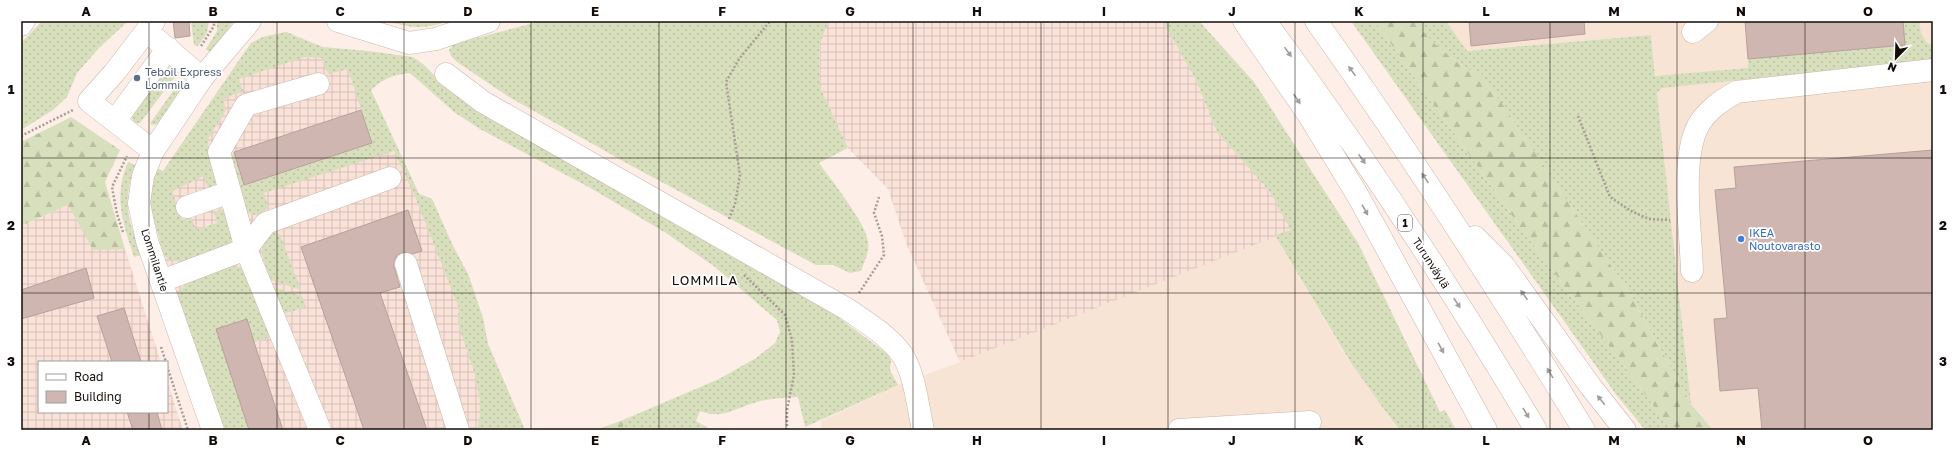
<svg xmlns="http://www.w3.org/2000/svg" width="1954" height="451" font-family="'Golos Text',sans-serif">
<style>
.commercial{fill:#f8e4d5}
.industrial{fill:url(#industrial-grid)}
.grass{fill:url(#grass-dots)}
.forest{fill:url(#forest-firs)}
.building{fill:#cfb6b0;stroke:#b8a09a}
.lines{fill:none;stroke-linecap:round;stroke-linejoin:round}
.minor-casing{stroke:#cbb5aa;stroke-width:23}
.major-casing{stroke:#cbb5aa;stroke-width:23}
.highway-casing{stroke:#cbb5aa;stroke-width:23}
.path{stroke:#a79c96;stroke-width:2.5;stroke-dasharray:2 2;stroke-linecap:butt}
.minor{stroke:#fff;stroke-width:22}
.major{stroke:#fff;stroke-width:22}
.highway{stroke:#fff;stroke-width:22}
.oneway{fill:#a19e9c}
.grid{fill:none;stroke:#130c08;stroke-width:1;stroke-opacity:0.55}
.service-dot{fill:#5c6f8a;stroke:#fff;stroke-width:1.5}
.shop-dot{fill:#3f7fe0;stroke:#fff;stroke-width:1.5}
.labels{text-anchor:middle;stroke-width:3.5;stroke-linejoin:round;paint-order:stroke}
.shield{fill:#fff;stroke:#5a5552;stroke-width:1}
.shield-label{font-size:10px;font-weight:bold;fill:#130c08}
.service-label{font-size:11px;fill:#4e5e75;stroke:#fff;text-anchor:start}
.shop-label{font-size:11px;fill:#366cbe;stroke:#fff;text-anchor:start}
.street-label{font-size:11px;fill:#130c08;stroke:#fff}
.quarter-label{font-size:13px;letter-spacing:1px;fill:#130c08;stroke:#fff}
.neatline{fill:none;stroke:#130c08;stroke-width:1.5}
.grid-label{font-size:13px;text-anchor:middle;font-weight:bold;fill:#130c08}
</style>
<defs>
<pattern id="industrial-grid" width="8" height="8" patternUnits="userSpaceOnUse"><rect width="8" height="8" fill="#fae2d8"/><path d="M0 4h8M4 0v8" fill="none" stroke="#d5c1b8"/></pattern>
<pattern id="grass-dots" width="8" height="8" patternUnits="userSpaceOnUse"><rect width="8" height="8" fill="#d8dfbc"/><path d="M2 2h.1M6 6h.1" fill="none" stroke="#b8bea0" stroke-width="1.8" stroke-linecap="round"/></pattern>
<pattern id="forest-firs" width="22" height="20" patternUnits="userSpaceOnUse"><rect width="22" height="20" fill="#d8dfbc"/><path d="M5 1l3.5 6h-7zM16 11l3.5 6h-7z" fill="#b8bea0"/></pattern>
</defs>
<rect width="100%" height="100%" fill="#fdefe8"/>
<path class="commercial" d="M1446 21H1933V430H1713L1691 404 1651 35 1466 51Z
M1275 235 1351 365 1367 383 1389 418 1400 430H821V421L898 385 960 362Z"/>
<path class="industrial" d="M829 21H1163L1197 82 1217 132 1270 192 1292 230 960 362 906 243 888 189 848 148 819 85 820 43Z
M286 32 292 34 304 57 322 58 364 76 419 194 432 199 453 246 468 274 483 318 488 344 525 430H223L159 242 163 171 251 43 263 37Z
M68 205 93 249H125L161 362H39V412H167V380L183 430H21V226Z"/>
<path class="grass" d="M42 21H128L99 48 77 73 67 97 53 110 21 130V43Z
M191 21H209L207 33 198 46 194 45Z
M217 21H233L225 34 211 51H208L206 49 217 31Z
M387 21H450C422 29 415 29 387 21Z
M541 21H829L820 43 819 85 848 148 819 163C832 181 865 222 868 241 870 251 864 262 861 271L850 273 833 265H816L630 165 509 97 457 62 451 56 449 50 454 44Z
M1163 21H1199L1254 82 1358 243 1440 412 1445 410 1456 430H1400C1382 409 1369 386 1352 365L1275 235 1291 230 1270 192 1217 132 1197 82Z
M1351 21H1375L1526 235 1672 430H1645L1615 393Z
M1414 21H1446L1467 51 1651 35 1655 76 1748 68V59L1905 45 1903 21H1919L1921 34 1927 43 1933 46V60L1662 88 1657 93 1691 404 1630 294 1480 72 1467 70 1436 45Z
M286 32 323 47 368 51 413 57 423 64 448 89 832 313 888 354 891 360 890 370 898 385 805 427 798 397C784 398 770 398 757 402 735 408 723 420 700 411L696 421 712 430H625L623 428V420L719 379 756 358 775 343 780 332 777 320 715 267 666 233 594 190 480 129 454 112 410 73C393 75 384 78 371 90L419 194 432 199 453 246 468 274 483 318 488 344 525 430H477C485 402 475 373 466 347 461 333 456 323 459 308L414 194 394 151 264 193 268 207 260 216 248 213C241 199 230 167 234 152L245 185 372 143 348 69 328 74 322 58 304 57 239 79 243 91 223 99 226 110 208 139 209 157 219 186 208 189 204 176 172 191 182 220 191 217 196 230 217 223 214 212 226 208 233 242C215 250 180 272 164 255L149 204 156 168 163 171 251 43 263 37Z
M173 65 178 70 177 74 140 123H134L132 117V114L167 68Z
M180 83 185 86 160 124 151 125V122L178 84Z
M128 162 135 165C122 205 128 217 141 255L134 257C123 223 113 197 128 162Z
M275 231 280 235 301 290 271 280C265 264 252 240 275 231Z
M229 265 242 268 269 331 267 338 254 342 246 319 216 329 249 430H223L178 294C187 276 212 271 229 265Z
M272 287 302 296 306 307 283 314Z"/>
<path class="forest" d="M1375 21H1414L1436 45 1467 70 1480 71 1630 294 1691 404 1713 430H1672L1526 235Z
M71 117 120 150 105 182 125 249 93 250 68 205 21 226V142Z
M623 420V428L625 430H595Z"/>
<path class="building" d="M173 21H189L190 36 175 38Z
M1469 21H1584L1585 34 1471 46Z
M1745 21H1903L1905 45 1748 59Z
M361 110 372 143 244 185 234 152Z
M1933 150V430H1762L1758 388 1720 391 1714 319 1727 318 1715 190 1736 188 1734 167Z
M408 210 422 251 412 254 403 252 397 255 394 261V267L400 287 380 293 427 430H364L301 247Z
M86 268 94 298 21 319V290Z
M124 308 141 362H112L97 316Z
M247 319 254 342 283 430H249L216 329Z
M127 412H157L162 430H133Z"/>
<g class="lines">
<defs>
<path id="minor" d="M338 21 409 43 436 39 489 21
M1693 32 1707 21
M156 39 202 78
M446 74 483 102 847 309C867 323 890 336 903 356 915 375 918 408 923 430
M115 121 168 48
M153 151 89 101 114 73 154 21
M187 207 230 192
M246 249 219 152 246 105 318 84
M246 249 266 223 390 178
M406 264 458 430
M1692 271C1691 231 1680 161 1698 126 1707 110 1721 101 1736 92L1933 70
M162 281 246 249 320 430
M213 430 147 241 139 203 143 176 153 151 202 78 250 21
M1179 430 1310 422"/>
<path id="major" d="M21 25 24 21"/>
<path id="highway" d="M1244 21 1310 117 1358 196 1486 430
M1265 21C1362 152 1452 289 1536 430
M1316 21C1411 154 1499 291 1584 430
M1475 237 1504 266 1591 387 1625 430"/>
</defs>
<use href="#minor" class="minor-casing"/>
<use href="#major" class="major-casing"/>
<use href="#highway" class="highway-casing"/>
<path class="path" d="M201 46 214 26V21
M1578 116 1610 197 1631 211 1649 219 1670 220
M21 136 73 110
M729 219 735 204 740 175 726 82 739 59 770 21
M123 232 117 214 112 187 127 156
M744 275 785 315 792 340 794 375 787 410V430
M859 293 884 255 882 236 874 213 879 197
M161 347 166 362
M167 366 188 430"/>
<use href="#minor" class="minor"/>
<use href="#major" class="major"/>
<use href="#highway" class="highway"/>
</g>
<defs><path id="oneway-solid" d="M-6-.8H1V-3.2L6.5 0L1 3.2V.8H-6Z"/></defs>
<g class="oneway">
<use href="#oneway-solid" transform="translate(1288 52) rotate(54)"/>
<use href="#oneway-solid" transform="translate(1352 71) rotate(-125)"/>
<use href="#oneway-solid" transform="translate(1297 99) rotate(56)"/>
<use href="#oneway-solid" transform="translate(1362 159) rotate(55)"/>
<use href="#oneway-solid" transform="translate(1425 178) rotate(-124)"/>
<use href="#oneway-solid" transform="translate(1365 210) rotate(61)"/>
<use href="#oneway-solid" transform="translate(1524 295) rotate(-125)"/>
<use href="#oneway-solid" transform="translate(1457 303) rotate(57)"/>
<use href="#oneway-solid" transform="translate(1441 348) rotate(61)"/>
<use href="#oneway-solid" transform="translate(1550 373) rotate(-121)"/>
<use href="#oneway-solid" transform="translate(1601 400) rotate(-129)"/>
<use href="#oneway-solid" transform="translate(1526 413) rotate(59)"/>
</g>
<path class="grid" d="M149 21V362M277 21V430M404 21V430M531 21V430M659 21V430M786 21V430M913 21V430M1041 21V430M1168 21V430M1295 21V430M1423 21V430M1550 21V430M1677 21V430M1805 21V430M21 158H1933M21 293H1933M149 412V430"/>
<circle class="service-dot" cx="137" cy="78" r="4"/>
<circle class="shop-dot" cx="1741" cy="239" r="4"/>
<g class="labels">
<rect class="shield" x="1398" y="215" width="14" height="16" rx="3"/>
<g class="shield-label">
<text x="1405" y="227">1</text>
</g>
<g class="service-label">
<text x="145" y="76">Teboil Express<tspan x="145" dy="13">Lommila</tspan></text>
</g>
<g class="shop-label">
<text x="1749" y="237">IKEA<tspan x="1749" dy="13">Noutovarasto</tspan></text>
</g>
<g class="street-label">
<text transform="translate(155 260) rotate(72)" y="4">Lommilantie</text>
<text transform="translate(1431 263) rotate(57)" y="4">Turunväylä</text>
</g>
<g class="quarter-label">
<text x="705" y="285">LOMMILA</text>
</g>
</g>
<rect width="1954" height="451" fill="none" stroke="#ffffff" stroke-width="44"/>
<rect x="38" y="361" width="130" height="52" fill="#ffffff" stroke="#a19e9c"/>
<rect x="46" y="374" width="20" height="6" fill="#ffffff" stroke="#a19e9c"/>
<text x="74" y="381" font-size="12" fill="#130c08">Road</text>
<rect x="46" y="391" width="20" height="12" fill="#cfb6b0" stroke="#a19e9c"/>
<text x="74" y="401" font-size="12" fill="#130c08">Building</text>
<g transform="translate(1896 58) rotate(203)" stroke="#ffffff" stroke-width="3" paint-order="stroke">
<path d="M0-3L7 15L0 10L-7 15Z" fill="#130c08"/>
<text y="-6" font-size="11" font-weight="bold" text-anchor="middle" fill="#130c08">N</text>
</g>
<rect x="22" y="22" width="1910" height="407" class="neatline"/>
<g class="grid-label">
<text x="86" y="16">A</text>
<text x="213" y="16">B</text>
<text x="340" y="16">C</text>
<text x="468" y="16">D</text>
<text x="595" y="16">E</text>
<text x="722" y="16">F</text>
<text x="850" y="16">G</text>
<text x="977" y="16">H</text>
<text x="1104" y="16">I</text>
<text x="1232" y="16">J</text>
<text x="1359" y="16">K</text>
<text x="1486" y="16">L</text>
<text x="1614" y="16">M</text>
<text x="1741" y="16">N</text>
<text x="1868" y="16">O</text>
<text x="11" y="94">1</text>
<text x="1943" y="94">1</text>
<text x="11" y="230">2</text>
<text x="1943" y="230">2</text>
<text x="11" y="366">3</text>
<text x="1943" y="366">3</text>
<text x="86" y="445">A</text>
<text x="213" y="445">B</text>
<text x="340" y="445">C</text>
<text x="468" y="445">D</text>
<text x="595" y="445">E</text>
<text x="722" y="445">F</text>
<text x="850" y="445">G</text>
<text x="977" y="445">H</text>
<text x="1104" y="445">I</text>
<text x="1232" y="445">J</text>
<text x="1359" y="445">K</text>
<text x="1486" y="445">L</text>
<text x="1614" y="445">M</text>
<text x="1741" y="445">N</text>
<text x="1868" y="445">O</text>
</g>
</svg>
